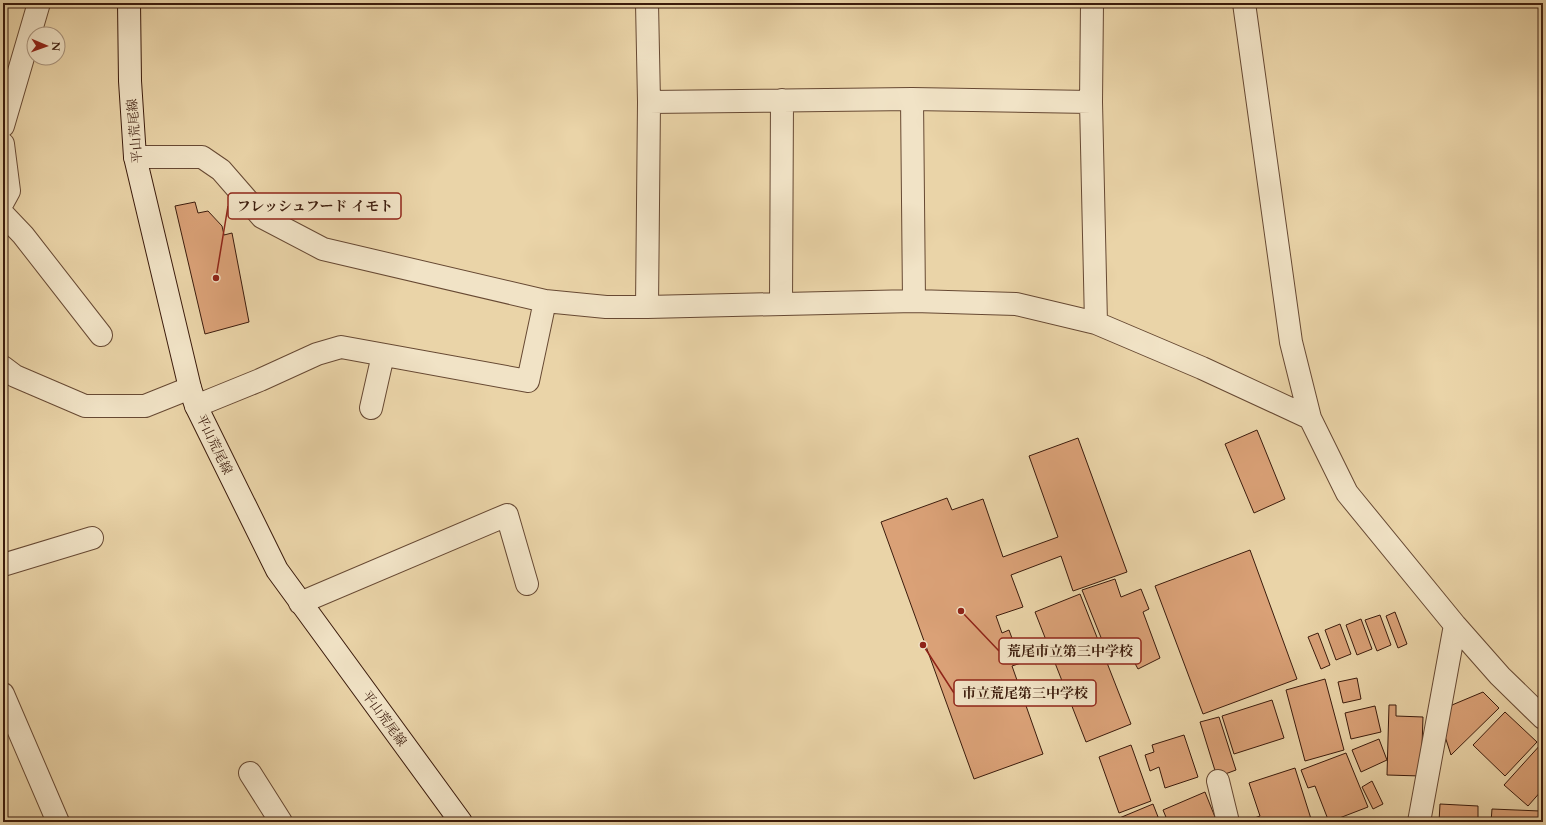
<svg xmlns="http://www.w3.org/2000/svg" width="1546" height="825" font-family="Cardo,'Noto Serif JP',serif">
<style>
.building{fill:#daa177;stroke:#3b1b0c}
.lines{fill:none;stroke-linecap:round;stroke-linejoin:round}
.minor-casing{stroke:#674933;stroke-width:24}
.secondary-casing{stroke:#3b1b0c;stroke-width:24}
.minor{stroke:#f1e3c6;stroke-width:22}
.secondary{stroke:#f1e3c6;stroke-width:22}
.labels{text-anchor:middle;stroke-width:3;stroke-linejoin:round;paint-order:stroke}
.street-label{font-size:13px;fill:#3b1b0c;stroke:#f1e3c6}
.leader{fill:none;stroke:#8f2418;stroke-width:1.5}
.callout-dot{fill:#8f2418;stroke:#f1e3c6;stroke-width:1.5}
.callout{fill:#f1e3c6;stroke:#8f2418;stroke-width:1.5}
.callout-label{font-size:14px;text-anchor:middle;font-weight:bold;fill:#3b1b0c}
</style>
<rect width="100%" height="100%" fill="#ead4a8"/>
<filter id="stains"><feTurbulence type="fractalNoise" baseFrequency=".005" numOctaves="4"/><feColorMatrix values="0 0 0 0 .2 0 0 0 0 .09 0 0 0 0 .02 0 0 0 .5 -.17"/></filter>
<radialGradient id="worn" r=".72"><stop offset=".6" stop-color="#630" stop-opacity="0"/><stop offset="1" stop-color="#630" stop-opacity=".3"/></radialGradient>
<path class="building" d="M195 202 198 213 208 211 222 226 224 235 232 233 249 322 205 334 175 206Z
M1257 430 1285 499 1254 513 1225 444Z
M1078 438 1127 572 1073 591 1061 556 1011 575 1023 607 996 616 1002 633 1009 630 1021 663 1012 666 1043 754 974 779 881 522 947 498 952 510 983 499 1003 557 1058 537 1029 456Z
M1250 550 1297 679 1203 714 1155 586Z
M1115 579 1121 597 1141 589 1149 609 1143 612 1160 658 1138 669 1132 658 1129 660 1122 644 1106 650 1082 590Z
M1080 594 1131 724 1086 742 1035 612Z
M1395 612 1407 644 1398 648 1386 616Z
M1380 615 1391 645 1377 651 1365 620Z
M1361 619 1372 649 1357 655 1346 625Z
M1340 624 1351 654 1336 660 1325 630Z
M1318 633 1330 665 1321 669 1308 637Z
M1357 678 1361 699 1343 703 1338 682Z
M1325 679 1344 750 1305 761 1286 690Z
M1483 692 1499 708 1451 755 1441 724 1452 705Z
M1272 700 1284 738 1234 754 1222 716Z
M1389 705H1396V716L1423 717 1421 776 1387 775Z
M1375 706 1381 732 1351 739 1345 713Z
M1505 712 1537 742 1505 776 1473 745Z
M1219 717 1236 770 1217 777 1200 722Z
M1184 735 1198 777 1165 788 1159 767 1150 771 1145 755 1154 752 1152 745Z
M1379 739 1387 760 1361 772 1352 750Z
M1542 743 1543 789 1528 806 1504 785Z
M1131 745 1151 801 1119 813 1099 757Z
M1346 753 1368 807 1329 822 1315 786 1308 788 1301 770Z
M1295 768 1312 822H1247L1246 821 1260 816 1249 783Z
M1372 781 1383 804 1373 809 1362 787Z
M1205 792 1217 822H1168L1163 810Z
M1153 804 1160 822H1118L1117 819Z
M1440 804 1478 806V822H1439Z
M1492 809 1540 811 1539 822H1491Z"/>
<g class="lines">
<defs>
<path id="minor" d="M1092 3 1091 102 1096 323
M1244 3 1291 342 1310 418 1347 493 1455 625 1500 676 1543 718
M912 99 914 301
M649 102 912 99 1091 102
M3 126 39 3
M3 144 9 191 3 202
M135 157H202L221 170 262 217 323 249 545 301 606 307H647L914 301 1016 304 1096 323 1202 368 1310 418
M3 214 23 235 101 335
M781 304 782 100
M647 307 649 102 647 3
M3 367 15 376 85 406H145L190 388
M196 406 260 380 317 354 341 347 528 381 545 301
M371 408 383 355
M3 565 92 538
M300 603 507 515 527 584
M3 694 58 822
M250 773 281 822
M1218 781 1228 822
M1419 822 1455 625"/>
<path id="secondary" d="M129 3 130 81 135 157 190 388 196 406 277 570 461 822"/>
</defs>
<use href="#minor" class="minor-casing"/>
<use href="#secondary" class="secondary-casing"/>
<use href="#minor" class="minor"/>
<use href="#secondary" class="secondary"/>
</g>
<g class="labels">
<g class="street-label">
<text transform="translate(134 131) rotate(-95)" y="5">平山荒尾線</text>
<text transform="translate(215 444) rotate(64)" y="5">平山荒尾線</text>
<text transform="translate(385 718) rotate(54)" y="5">平山荒尾線</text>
</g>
</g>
<path class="leader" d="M216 278L228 206M961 611L999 651M923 645L954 693"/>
<g class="callout-dot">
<circle cx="216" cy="278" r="4"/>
<circle cx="961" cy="611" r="4"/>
<circle cx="923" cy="645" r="4"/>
</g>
<g class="callout">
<rect x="228" y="193" width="173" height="26" rx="4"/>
<rect x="999" y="638" width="142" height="26" rx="4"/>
<rect x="954" y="680" width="142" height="26" rx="4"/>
</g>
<g class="callout-label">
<text x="315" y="211">フレッシュフード イモト</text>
<text x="1070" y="656">荒尾市立第三中学校</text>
<text x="1025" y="698">市立荒尾第三中学校</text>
</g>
<rect width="1546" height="825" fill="none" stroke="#ead4a8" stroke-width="16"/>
<rect x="4" y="4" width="1538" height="817" fill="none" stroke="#3b1b0c" stroke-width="2"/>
<rect x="8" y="8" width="1530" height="809" fill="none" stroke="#3b1b0c"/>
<g transform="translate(46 46) rotate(92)"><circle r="19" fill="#f1e3c6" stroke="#a8937c"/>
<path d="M0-3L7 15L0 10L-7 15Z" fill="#8f2418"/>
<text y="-6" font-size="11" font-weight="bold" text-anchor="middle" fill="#3b1b0c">N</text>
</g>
<rect width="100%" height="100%" filter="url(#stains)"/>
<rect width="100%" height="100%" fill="url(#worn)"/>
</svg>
